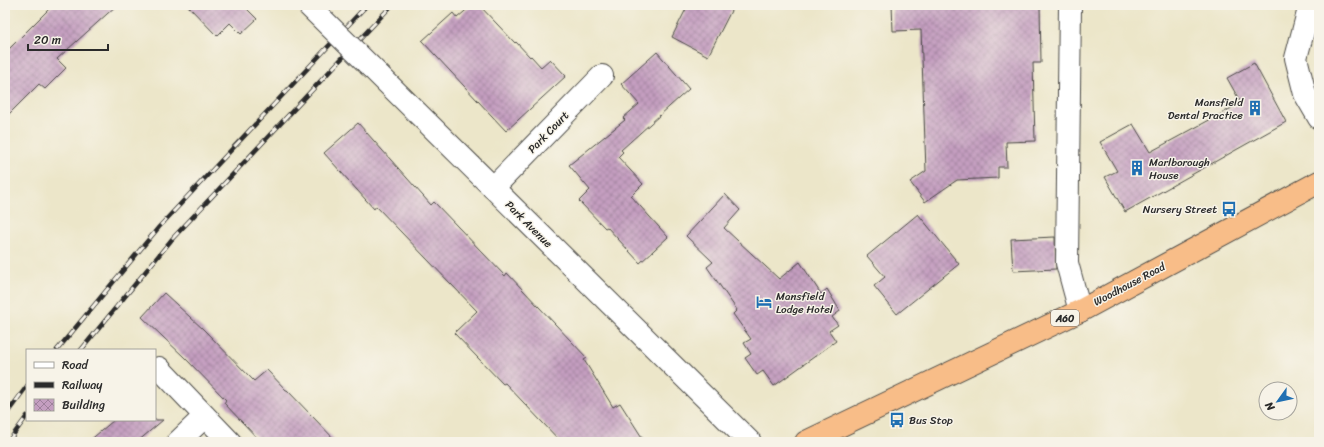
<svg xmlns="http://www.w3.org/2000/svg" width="1324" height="447" font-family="Sriracha,sans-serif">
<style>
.building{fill:url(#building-cross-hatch)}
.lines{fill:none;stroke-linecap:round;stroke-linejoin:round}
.street-casing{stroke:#484743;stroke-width:24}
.highway-casing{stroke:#484743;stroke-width:24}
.street{stroke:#fff;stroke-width:22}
.highway{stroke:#f8bd88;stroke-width:22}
.rail-casing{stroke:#2b2b2b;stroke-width:4.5}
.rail{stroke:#f7f3e8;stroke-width:3;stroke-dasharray:9;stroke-linecap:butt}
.street-bridge-casing{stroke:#484743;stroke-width:24;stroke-linecap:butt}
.street-bridge{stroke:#fff;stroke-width:22}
.labels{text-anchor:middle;stroke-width:3;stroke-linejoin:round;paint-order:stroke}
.shield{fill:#f7f3e8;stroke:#686764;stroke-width:1}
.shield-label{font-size:10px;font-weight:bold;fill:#2b2b2b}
.poi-label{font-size:11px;fill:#2b2b2b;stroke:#f7f3e8;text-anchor:start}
.street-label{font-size:11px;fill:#2b2b2b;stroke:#f7f3e8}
</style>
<defs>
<pattern id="building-cross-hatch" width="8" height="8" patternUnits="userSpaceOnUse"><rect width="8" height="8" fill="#c49ec0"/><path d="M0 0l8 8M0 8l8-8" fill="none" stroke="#9f819c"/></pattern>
</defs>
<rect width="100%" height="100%" fill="#f7f3e8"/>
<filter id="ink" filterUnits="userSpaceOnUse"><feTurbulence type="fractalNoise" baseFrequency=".025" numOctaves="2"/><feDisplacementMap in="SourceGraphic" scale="8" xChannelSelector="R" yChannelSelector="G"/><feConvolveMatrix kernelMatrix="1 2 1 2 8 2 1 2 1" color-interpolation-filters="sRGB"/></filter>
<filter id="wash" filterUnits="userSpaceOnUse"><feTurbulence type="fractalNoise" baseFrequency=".012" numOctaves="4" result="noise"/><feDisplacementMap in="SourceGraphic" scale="16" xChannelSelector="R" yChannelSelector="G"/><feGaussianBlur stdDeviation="0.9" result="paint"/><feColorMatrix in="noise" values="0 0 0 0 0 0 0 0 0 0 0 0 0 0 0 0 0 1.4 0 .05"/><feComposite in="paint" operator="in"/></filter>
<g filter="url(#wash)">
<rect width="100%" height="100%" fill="#ece6c9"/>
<g id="blocks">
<path class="building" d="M53 5H117L57 59 66 68 45 89 39 84 5 118V53Z
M187 5H248L245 7 257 19 241 34 230 23 217 36Z
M472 5H479L515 43 516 42 530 57 531 56 541 67 550 59 566 76 506 131 422 41 453 13 457 18Z
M688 5H734L708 56 672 37Z
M892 5H1040L1041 63H1033L1035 141 1006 142 1007 167H998V178L957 180 925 202 910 182 926 171 921 30 893 31Z
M657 52 689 89 621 150 623 152 618 157 643 184 631 196 668 237 640 263 607 227 605 228 579 201 590 190 569 165 625 120 623 118 639 104 621 84Z
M1254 63 1286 122 1125 212 1105 177 1117 171 1100 142 1133 124 1150 152 1241 103 1227 78Z
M358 123 431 205 434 202 505 276 507 273 587 358 584 360 613 407 620 403 645 442H561L505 383 503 384 454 333 477 311 376 206 374 209 324 153Z
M725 194 740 210 724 228 779 279 800 262 821 294 827 289 840 311 832 317 838 325 829 331 836 341 774 386 763 371 757 375 745 358 751 354 744 343 751 339 733 314 737 310 707 267 713 262 686 236Z
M918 214 959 264 897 314 874 286 885 277 867 256Z
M1055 237 1056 269 1013 271 1011 239Z
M164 293 203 329 254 381 267 370 286 390H287L337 442H261L224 403 226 400 184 357 142 317Z
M114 420H163L137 442H88Z"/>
</g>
</g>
<g filter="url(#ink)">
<use href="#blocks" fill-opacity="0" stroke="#484743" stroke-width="1"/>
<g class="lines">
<defs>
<path id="street" d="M1070 5 1067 263 1080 311
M1310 5 1296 58 1305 94 1319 118
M370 66 750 442
M493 188 602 76
M159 368 230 442
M178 442 205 416"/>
<path id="highway" d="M806 442 1080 311 1319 182"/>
</defs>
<use href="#street" class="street-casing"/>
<use href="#highway" class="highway-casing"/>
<use href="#street" class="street"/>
<use href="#highway" class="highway"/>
<defs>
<path id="rail" d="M57 350 159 227 367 5
M81 350 173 238 392 5
M5 416 27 386
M8 442 27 416"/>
</defs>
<use href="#rail" class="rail-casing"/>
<use href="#rail" class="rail"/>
<defs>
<path id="street-bridge" d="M308 5 370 66"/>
</defs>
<use href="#street-bridge" class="street-bridge-casing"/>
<use href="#street-bridge" class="street-bridge"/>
</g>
</g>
<defs>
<symbol id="building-bare" viewBox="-9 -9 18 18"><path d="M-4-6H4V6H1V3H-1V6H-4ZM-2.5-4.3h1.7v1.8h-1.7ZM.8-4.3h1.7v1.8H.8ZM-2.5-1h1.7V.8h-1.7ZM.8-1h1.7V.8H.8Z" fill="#1f6fb2" stroke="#f7f3e8" stroke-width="2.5" paint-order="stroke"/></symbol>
<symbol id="bus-bare" viewBox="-9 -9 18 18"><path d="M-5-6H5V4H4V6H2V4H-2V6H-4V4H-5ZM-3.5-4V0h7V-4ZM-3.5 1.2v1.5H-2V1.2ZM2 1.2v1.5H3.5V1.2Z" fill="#1f6fb2" stroke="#f7f3e8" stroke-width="2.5" paint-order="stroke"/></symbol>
<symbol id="hotel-bare" viewBox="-9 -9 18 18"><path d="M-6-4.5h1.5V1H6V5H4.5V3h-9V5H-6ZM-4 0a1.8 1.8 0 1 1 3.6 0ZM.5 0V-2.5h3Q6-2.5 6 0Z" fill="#1f6fb2" stroke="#f7f3e8" stroke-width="2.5" paint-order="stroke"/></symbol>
</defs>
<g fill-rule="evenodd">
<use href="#building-bare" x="1244" y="97" width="22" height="22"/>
<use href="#building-bare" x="1126" y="157" width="22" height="22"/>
<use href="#bus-bare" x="1218" y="198" width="22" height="22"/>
<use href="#hotel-bare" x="753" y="291" width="22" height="22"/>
<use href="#bus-bare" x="886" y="409" width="22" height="22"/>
</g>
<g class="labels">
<rect class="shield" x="1051" y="310" width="28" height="16" rx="3"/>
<g class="shield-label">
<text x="1065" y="322">A60</text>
</g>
<g class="poi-label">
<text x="1243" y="106" text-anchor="end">Mansfield<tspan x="1243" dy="13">Dental Practice</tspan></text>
<text x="1149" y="166">Marlborough<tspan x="1149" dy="13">House</tspan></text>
<text x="1217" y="213" text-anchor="end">Nursery Street</text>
<text x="776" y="300">Mansfield<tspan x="776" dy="13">Lodge Hotel</tspan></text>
<text x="909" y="424">Bus Stop</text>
</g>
<g class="street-label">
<text transform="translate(548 132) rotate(-46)" y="4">Park Court</text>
<text transform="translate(529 224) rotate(45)" y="4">Park Avenue</text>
<text transform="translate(1129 284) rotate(-28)" y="4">Woodhouse Road</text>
</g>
</g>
<rect width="1324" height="447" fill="none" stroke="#f7f3e8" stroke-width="20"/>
<rect x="26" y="349" width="130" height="72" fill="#f7f3e8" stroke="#a5a39c"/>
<rect x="34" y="362" width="20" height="6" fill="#ffffff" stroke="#a5a39c"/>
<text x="62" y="369" font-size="12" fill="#2b2b2b">Road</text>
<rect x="34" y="382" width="20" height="6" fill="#2b2b2b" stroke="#a5a39c"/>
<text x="62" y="389" font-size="12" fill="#2b2b2b">Railway</text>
<rect x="34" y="399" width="20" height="12" fill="url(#building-cross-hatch)" stroke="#a5a39c"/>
<text x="62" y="409" font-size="12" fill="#2b2b2b">Building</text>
<g transform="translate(1278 401) rotate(237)"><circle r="19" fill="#f7f3e8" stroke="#a5a39c"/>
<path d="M0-3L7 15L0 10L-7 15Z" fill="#1f6fb2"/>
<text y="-6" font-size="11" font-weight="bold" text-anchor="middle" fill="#2b2b2b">N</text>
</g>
<path d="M28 44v6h80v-6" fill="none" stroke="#2b2b2b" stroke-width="2"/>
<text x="34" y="44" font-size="12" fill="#2b2b2b" stroke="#f7f3e8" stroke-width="3" paint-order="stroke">20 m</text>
</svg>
